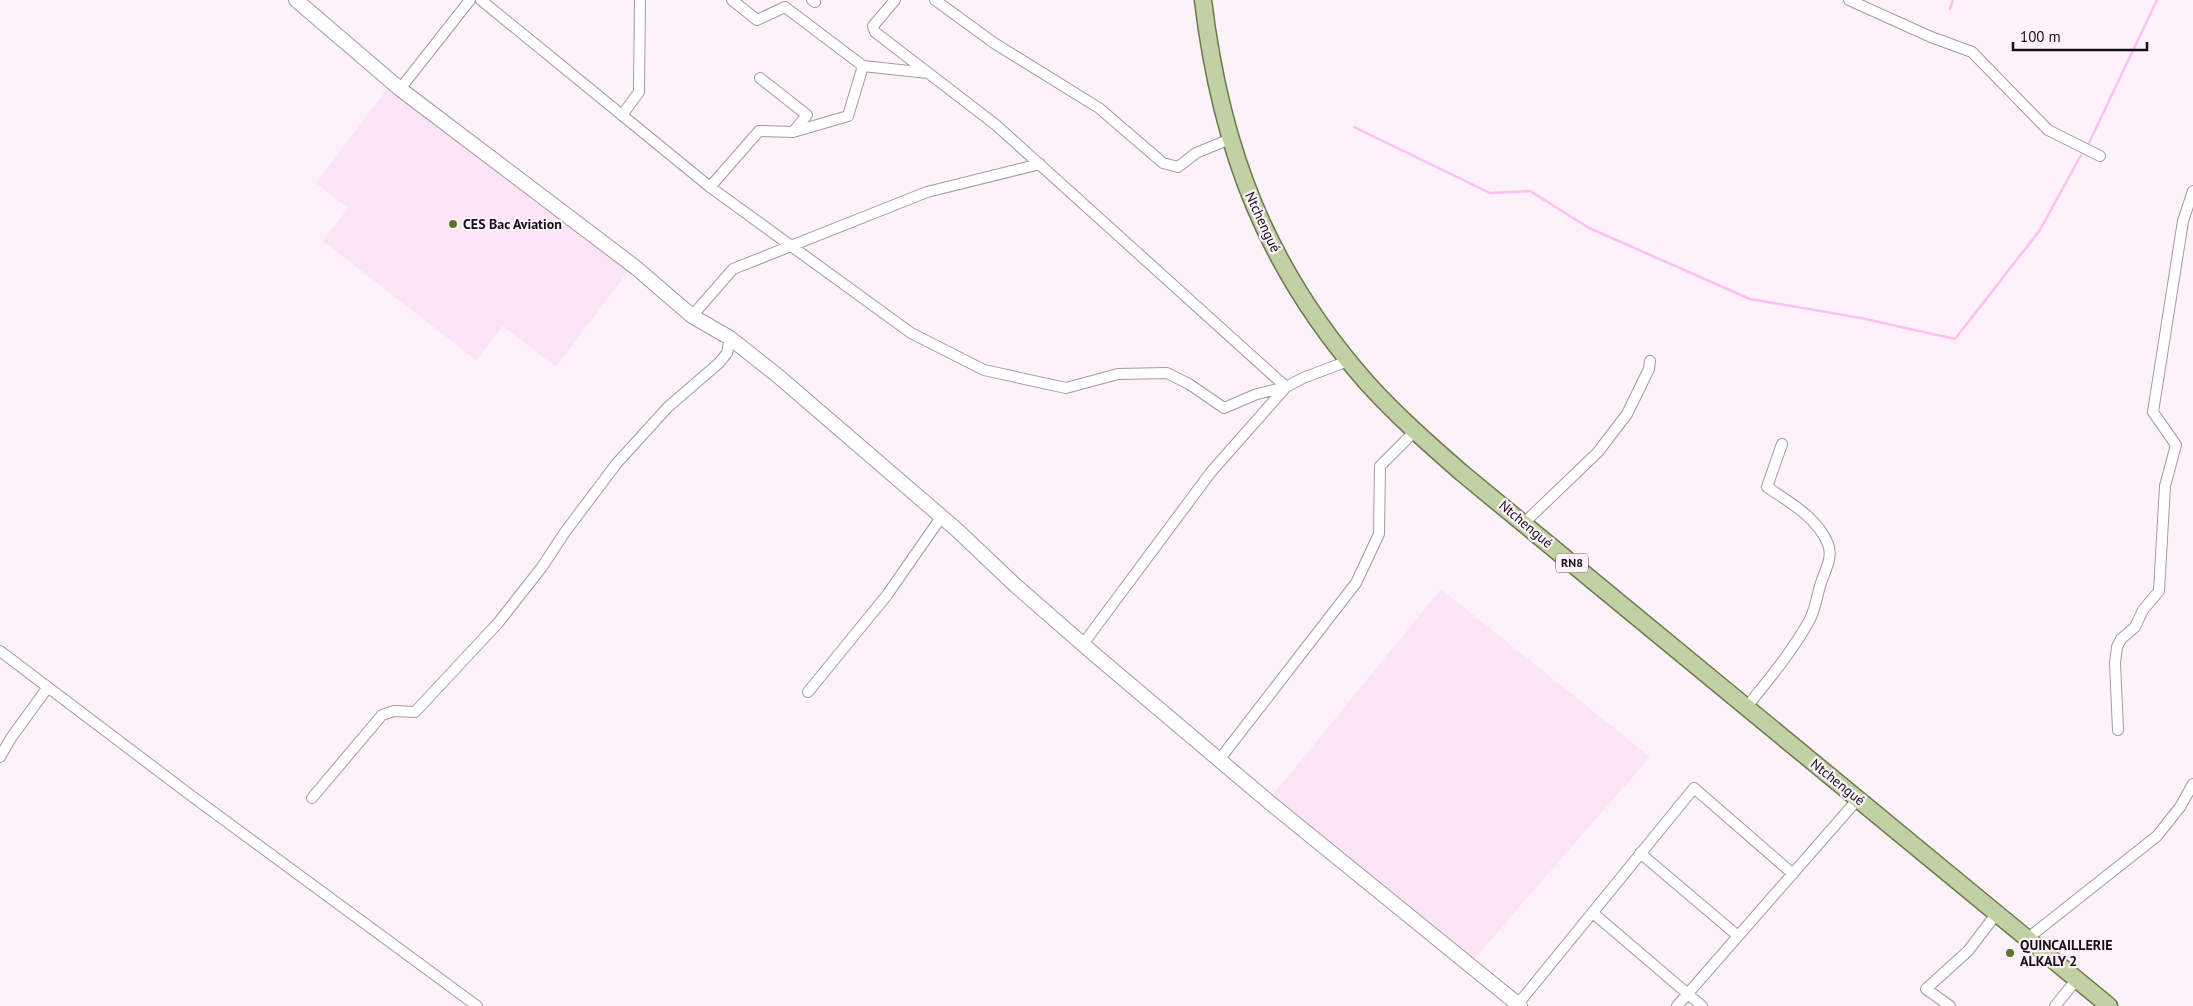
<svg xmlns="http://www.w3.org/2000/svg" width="2193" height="1006" font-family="'PT Sans',sans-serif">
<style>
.built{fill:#fae4f5}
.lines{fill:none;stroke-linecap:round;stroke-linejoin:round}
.stream{stroke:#fec0f0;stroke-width:2.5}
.minor-casing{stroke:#a799a4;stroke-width:12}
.tertiary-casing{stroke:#a799a4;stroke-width:16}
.primary-casing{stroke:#6a7a4a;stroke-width:19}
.minor{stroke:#fff;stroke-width:10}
.tertiary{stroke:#fff;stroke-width:14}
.primary{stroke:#c1d1a4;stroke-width:16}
.poi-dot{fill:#5d7528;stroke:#fdf1fa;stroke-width:2}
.labels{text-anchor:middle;stroke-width:4.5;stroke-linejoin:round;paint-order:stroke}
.shield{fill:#fdf1fa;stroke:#5b5459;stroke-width:1}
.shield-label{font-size:12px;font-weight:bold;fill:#151014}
.street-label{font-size:14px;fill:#151014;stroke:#fdf1fa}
.poi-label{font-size:14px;font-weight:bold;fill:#151014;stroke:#fdf1fa;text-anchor:start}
</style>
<rect width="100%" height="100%" fill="#fdf1fa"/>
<path class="built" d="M388 88 630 269 556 367 503 326 476 360 323 241 348 208 316 183Z
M1441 589 1650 757 1474 959 1272 796Z"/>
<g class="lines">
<path class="stream" d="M1950 9 1953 0
M1354 127 1490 193 1530 191 1589 228 1750 299 1861 318 1955 339 2040 230 2081 155
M2088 145 2157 0"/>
<defs>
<path id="minor" d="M481 0 710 187 911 333 984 370 1066 388 1118 374 1167 373 1189 384 1224 408 1257 394 1286 387
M732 0 757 20 785 7 863 66 928 73
M812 0 815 2
M895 0 873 26 875 32 996 125 1286 387
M935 0 994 43 1099 108 1163 163 1178 167 1196 153 1230 139
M1849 0 1931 37 1972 52 2048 130 2100 156
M400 89 470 0
M622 115 639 92 640 0
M793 132 848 116 863 66
M710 187 759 131 793 132 807 115 760 78
M692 316 733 269 927 192 1040 164
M1524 523 1598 452 1627 414 1649 369 1650 361
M1083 644 1211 472 1286 387 1303 378 1348 361
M0 651 193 797 477 1006
M808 692 887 595 942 516
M1746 708C1768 680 1792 652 1809 621 1816 609 1817 593 1822 580 1826 568 1833 557 1828 544 1817 517 1789 502 1767 487L1782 444
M2118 730 2115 663 2117 647 2121 639 2135 627 2143 610 2159 591 2165 486 2176 445 2153 412 2183 221 2193 191
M0 757 11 738 48 687
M1219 760 1356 583 1379 534 1380 466 1415 431
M312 798 382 715 394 711 415 712 498 623 542 567 565 532 617 463 668 407 719 363 727 353 730 338
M1640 853 1738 936
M1593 913 1702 1006
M2028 938 2157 836 2180 807 2193 784
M1518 1004 1694 788 1793 874
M1677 1006 1858 799
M1950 1006 1926 989 1968 951 1997 913
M2055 1006 2077 979"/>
<path id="tertiary" d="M296 0 400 89 635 267 692 316 730 338 778 376 957 530 1015 585 1094 654 1269 802 1520 1006"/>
<path id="primary" d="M1203 0C1221 150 1267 270 1368 384 1397 416 1430 445 1462 473L2109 1006"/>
</defs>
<use href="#minor" class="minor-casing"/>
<use href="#tertiary" class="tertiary-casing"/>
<use href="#primary" class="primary-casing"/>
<use href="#minor" class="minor"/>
<use href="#tertiary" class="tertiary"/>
<use href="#primary" class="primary"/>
</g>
<g class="poi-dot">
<circle cx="453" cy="224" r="5"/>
<circle cx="2010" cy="953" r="5"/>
</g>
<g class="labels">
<rect class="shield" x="1556" y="553.5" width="32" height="19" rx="4"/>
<g class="shield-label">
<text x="1572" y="567">RN8</text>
</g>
<g class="street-label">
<text transform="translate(1263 222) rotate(65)" y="5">Ntchengué</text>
<text transform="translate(1526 524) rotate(40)" y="5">Ntchengué</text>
<text transform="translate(1838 782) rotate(39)" y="5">Ntchengué</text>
</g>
<g class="poi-label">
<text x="463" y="229">CES Bac Aviation</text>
<text x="2020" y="950">QUINCAILLERIE<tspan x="2020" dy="16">ALKALY 2</tspan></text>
</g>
</g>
<path d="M2013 42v8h134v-8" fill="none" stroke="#151014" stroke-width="2.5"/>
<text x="2020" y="42" font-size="15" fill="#151014" stroke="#fdf1fa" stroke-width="4" paint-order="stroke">100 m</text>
</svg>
